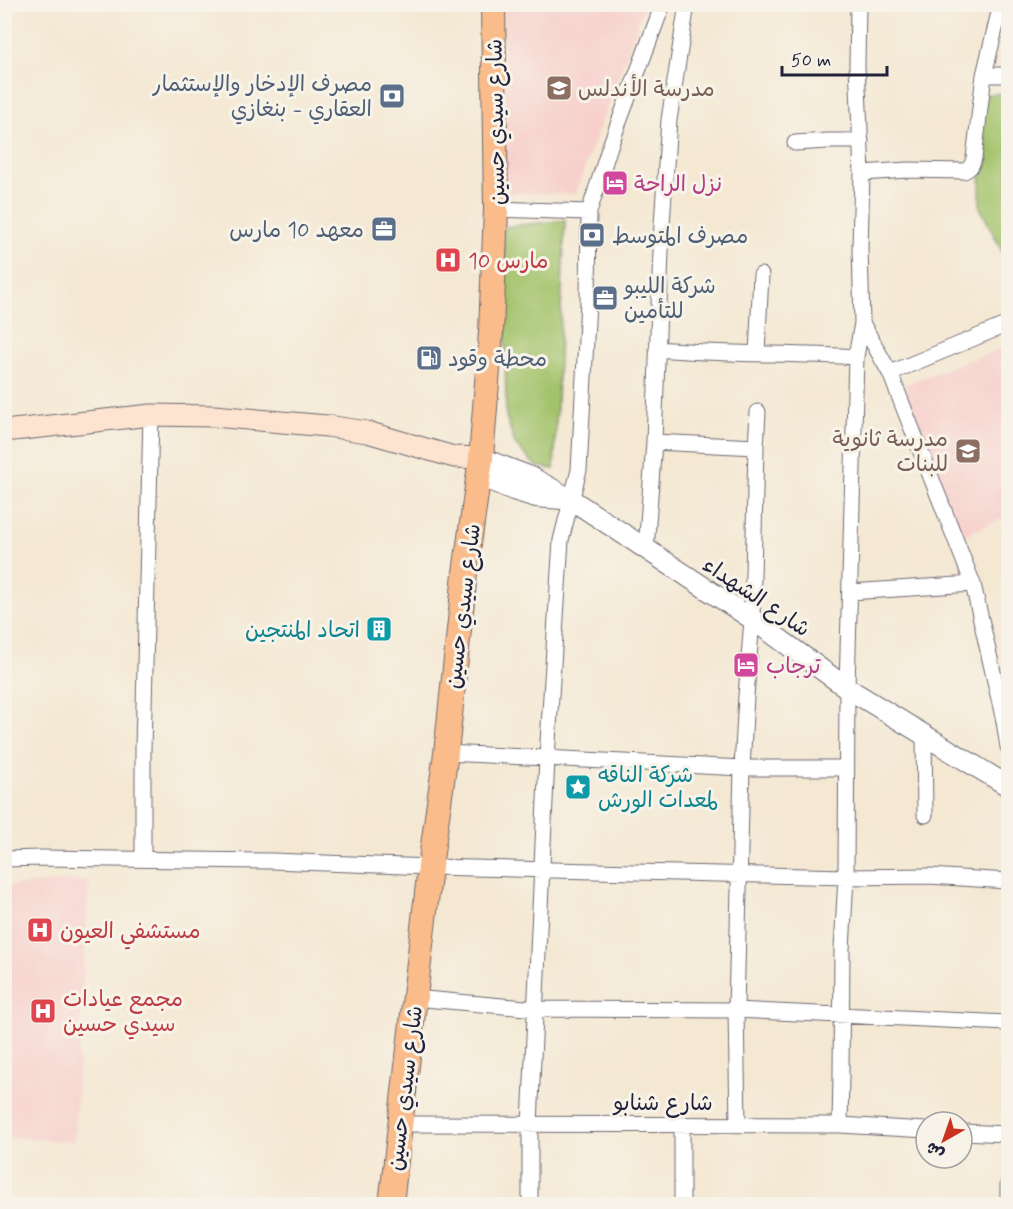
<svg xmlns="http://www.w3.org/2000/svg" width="1013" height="1209" font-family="Mynerve,'Playpen Sans Arabic',sans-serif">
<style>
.built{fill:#f7d0cc}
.green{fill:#a3c26a;stroke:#627252;stroke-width:1.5}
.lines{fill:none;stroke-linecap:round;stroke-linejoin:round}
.minor-casing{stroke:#6c6770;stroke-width:17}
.tertiary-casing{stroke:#6c6770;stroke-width:22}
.secondary-casing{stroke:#6c6770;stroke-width:23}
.primary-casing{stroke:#6c6770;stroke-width:26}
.minor{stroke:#fff;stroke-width:15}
.tertiary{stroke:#fff;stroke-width:20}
.secondary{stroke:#fde4d0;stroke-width:21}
.primary{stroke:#f9bc8a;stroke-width:24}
.labels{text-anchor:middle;stroke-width:6;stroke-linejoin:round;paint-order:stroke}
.service-label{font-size:22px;fill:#4e5e75;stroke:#f7f3e8;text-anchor:start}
.education-label{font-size:22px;fill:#785e54;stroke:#f7f3e8;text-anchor:start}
.street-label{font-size:22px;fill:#22223b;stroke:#f7f3e8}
.hotel-label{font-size:22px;fill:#b23c85;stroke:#f7f3e8;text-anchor:start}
.health-label{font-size:22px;fill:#be3a42;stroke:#f7f3e8;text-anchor:start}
.culture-label{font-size:22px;fill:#0d838f;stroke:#f7f3e8;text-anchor:end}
</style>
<rect width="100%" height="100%" fill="#f7f3e8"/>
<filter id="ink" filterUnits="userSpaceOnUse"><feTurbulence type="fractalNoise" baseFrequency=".0167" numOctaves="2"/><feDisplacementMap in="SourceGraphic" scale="12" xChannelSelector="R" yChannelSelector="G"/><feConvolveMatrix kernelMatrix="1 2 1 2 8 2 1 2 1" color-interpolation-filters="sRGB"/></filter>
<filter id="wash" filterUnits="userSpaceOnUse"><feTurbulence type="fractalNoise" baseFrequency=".008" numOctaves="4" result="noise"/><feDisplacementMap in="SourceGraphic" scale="24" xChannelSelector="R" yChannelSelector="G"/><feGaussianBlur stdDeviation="1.35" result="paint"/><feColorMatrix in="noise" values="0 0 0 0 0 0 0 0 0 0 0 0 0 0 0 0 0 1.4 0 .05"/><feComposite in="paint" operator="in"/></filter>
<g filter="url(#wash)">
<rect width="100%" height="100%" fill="#f4e8d3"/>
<path class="built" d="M503 5H645L583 172 576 194 505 193Z
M1008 346V516L962 536 900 386Z
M89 880 74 1142 5 1137V886Z"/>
<path class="green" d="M1008 93V263L980 207 982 95Z
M565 220 554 469 536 466 515 444 506 416 504 227Z"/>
</g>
<g filter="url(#ink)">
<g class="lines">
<defs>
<path id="minor" d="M858 4 857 66 862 173 860 248 862 323 890 373 973 584 1004 721 1008 747
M984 75H1008
M795 143 828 141H861
M862 173 907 170 964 171C971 168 972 165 974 158L984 75 1001 4
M496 209 589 212 588 302 579 470 561 540 547 758 530 1124V1204
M589 212 610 146 663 4
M657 349C723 355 790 353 856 357
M757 353 761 275
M890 373 1008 324
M654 442 756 447
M646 550 654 442 662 224 669 120 687 4
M850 592 973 584
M924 735 925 815
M446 753 742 768H845
M4 859 41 858 272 861 430 867 846 877 929 876 1008 881
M143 859V750L151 415
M414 998 537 1009 736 1010 1008 1023
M400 1124 840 1125 926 1130
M738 1124 736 1010 742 768 746 696 752 619 756 447 758 412
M840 1125 841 1075 842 949 846 877 847 688 856 357 862 323
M962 1132 1008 1134
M682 1204V1125
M1008 1204V1184"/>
<path id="tertiary" d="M481 458 531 477 572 500 752 619 847 688 1008 786
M478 475 513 490 536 497 563 499"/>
<path id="secondary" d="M4 431 151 415 214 416 327 426 367 432 454 457 481 458"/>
<path id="primary" d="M391 1204 430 867 446 753 465 573 481 458 491 332 496 209 493 4"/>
</defs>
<use href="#minor" class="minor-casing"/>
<use href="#tertiary" class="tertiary-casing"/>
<use href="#secondary" class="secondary-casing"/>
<use href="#primary" class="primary-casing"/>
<use href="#minor" class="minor"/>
<use href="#tertiary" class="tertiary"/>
<use href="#secondary" class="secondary"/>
<use href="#primary" class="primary"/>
</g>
</g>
<defs>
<symbol id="school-square" viewBox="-11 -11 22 22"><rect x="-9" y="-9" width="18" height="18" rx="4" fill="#8d6e63" stroke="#f7f3e8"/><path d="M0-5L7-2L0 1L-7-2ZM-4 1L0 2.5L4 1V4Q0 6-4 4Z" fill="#fff"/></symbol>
<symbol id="bank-square" viewBox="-11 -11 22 22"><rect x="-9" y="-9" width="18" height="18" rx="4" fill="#5c6f8a" stroke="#f7f3e8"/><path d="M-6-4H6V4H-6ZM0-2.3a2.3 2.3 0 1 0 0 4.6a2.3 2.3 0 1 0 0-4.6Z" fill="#fff"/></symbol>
<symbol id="hotel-square" viewBox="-11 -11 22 22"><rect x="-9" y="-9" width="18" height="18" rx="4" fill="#d1479c" stroke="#f7f3e8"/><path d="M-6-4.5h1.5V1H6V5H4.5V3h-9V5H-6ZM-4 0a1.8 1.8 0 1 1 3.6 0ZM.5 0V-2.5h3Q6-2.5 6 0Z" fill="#fff"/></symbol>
<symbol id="office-square" viewBox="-11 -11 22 22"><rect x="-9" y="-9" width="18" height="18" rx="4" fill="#5c6f8a" stroke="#f7f3e8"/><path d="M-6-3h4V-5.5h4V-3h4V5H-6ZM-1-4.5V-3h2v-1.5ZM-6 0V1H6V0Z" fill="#fff"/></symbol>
<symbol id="hospital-square" viewBox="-11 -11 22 22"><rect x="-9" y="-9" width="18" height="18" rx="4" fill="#e0444e" stroke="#f7f3e8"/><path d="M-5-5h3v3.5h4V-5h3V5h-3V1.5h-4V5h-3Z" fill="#fff"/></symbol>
<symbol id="fuel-square" viewBox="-11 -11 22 22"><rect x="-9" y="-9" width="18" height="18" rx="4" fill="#5c6f8a" stroke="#f7f3e8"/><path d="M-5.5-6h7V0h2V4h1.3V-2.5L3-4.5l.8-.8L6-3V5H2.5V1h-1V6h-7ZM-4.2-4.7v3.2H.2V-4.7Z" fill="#fff"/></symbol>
<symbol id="building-square" viewBox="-11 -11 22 22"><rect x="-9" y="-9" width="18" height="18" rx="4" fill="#0f9aa8" stroke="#f7f3e8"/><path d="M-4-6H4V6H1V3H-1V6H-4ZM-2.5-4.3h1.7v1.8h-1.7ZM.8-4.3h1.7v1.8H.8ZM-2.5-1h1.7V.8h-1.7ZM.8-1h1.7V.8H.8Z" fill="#fff"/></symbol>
<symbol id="sight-square" viewBox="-11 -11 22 22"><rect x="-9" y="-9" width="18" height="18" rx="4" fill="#0f9aa8" stroke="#f7f3e8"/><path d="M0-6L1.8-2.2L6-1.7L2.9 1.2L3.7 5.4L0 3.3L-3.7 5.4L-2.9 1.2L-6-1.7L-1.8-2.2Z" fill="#fff"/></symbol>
</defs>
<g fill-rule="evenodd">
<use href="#school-square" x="544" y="73" width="30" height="30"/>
<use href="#bank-square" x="377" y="81" width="30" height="30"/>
<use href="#hotel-square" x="600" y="168" width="30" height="30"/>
<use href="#office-square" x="369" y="214" width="30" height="30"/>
<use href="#bank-square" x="577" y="220" width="30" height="30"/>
<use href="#hospital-square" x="433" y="245" width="30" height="30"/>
<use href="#office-square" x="590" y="283" width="30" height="30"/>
<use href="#fuel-square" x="414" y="343" width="30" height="30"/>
<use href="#school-square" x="953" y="436" width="30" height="30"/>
<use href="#building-square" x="364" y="614" width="30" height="30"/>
<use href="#hotel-square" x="731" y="650" width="30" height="30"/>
<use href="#sight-square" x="563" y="772" width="30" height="30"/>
<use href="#hospital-square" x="25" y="915" width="30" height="30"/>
<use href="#hospital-square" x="28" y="996" width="30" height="30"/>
</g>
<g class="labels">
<g class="service-label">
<text x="372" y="91" text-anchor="end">مصرف الإدخار والإستثمار<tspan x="372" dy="25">العقاري - بنغازي</tspan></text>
<text x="364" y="237" text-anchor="end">معهد 10 مارس</text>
<text x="612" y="243">مصرف المتوسط</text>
<text x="624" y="293">شركة الليبو<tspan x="624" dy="25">للتأمين</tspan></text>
<text x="448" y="366">محطة وقود</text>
</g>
<g class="education-label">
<text x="578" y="96">مدرسة الأندلس</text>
<text x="948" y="446" text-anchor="end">مدرسة ثانوية<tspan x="948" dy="25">للبنات</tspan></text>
</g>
<g class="street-label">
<text transform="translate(495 122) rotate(-91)" y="8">شارع سيدي حسين</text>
<text transform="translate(757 596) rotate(34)" y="8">شارع الشهداء</text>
<text transform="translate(462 606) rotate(-83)" y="8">شارع سيدي حسين</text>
<text transform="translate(404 1088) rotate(-83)" y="8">شارع سيدي حسين</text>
<text x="663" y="1110">شارع شنابو</text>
</g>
<g class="hotel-label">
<text x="634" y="191">نزل الراحة</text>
<text x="766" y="673">ترجاب</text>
</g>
<g class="health-label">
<text x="468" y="268">10 مارس</text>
<text x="60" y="938">مستشفي العيون</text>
<text x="63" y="1006">مجمع عيادات<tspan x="63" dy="25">سيدي حسين</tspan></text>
</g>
<g class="culture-label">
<text x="360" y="637">اتحاد المنتجين</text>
<text x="598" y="782" text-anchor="start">شركة الناقه<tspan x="598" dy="25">لمعدات الورش</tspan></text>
</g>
</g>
<rect width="1013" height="1209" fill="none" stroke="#f7f3e8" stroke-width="24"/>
<g transform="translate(944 1140) rotate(220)"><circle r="28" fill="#f7f3e8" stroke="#a29fa3" stroke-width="1.5"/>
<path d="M0-4.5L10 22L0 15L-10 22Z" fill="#c8321e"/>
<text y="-9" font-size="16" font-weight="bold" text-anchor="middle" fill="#22223b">ش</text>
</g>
<path d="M782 66v9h105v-9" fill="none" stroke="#22223b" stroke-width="3"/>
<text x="791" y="66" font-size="18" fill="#22223b" stroke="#f7f3e8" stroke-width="4.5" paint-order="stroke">50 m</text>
</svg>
